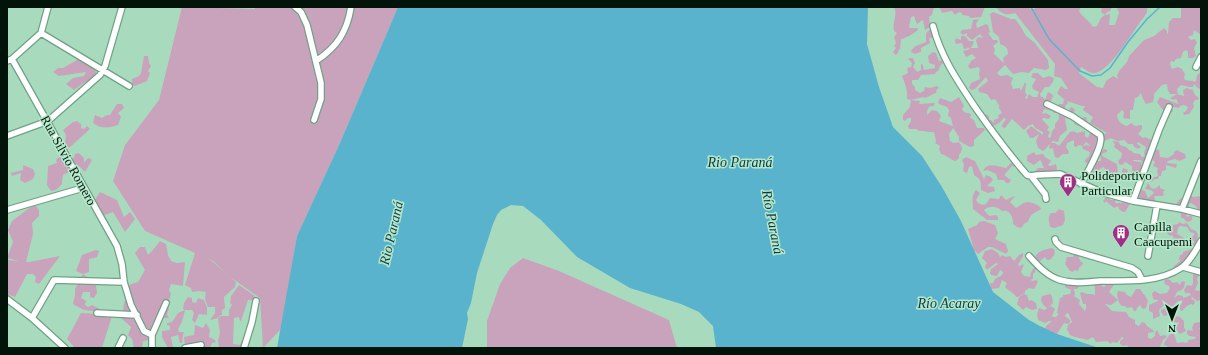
<svg xmlns="http://www.w3.org/2000/svg" width="1208" height="355" font-family="'Times New Roman',serif">
<style>
.green{fill:#c9a3bc}
.water{fill:#59b3cd}
.lines{fill:none;stroke-linecap:round;stroke-linejoin:round}
.stream{stroke:#59b3cd;stroke-width:1.5}
.minor-casing{stroke:#71a185;stroke-width:8}
.minor{stroke:#fff;stroke-width:5.5}
.labels{text-anchor:middle;stroke-width:3;stroke-linejoin:round;paint-order:stroke}
.street-label{font-size:13px;fill:#02140a;stroke:#b5e8ca}
.poi-label{font-size:13px;fill:#02140a;stroke:#b5e8ca;text-anchor:start}
.water-label{font-size:14px;font-style:italic;fill:#0d3843;stroke:#b5e8ca}
</style>
<rect width="100%" height="100%" fill="#a8dbbd"/>
<path class="green" d="M182 7 255 9V7H398L340 143 297 236 282 328 263 348 260 298 229 276 213 261 207 258 213 262 236 282 235 287 224 297 225 308 222 310V315H220L218 318 210 320 215 313V307H208L205 299 206 292 199 291 192 292 191 288 185 285 195 253 145 231 113 181 125 145 159 100Z
M894 7H935L933 10 932 15 929 17 930 27 925 30 923 20 917 24 914 16 911 17 909 27 910 28H917L918 30C914 33 907 38 901 39L900 50 898 49 899 51 896 55 893 52 896 48 894 46 896 43 894 37 897 33 894 31C892 23 898 14 894 7Z
M939 7H985L981 17 970 18 969 16 962 15V13L959 12 955 15 952 11 942 13Z
M996 7H1029L1030 9H1035L1034 7H1081L1079 11C1082 17 1090 21 1093 27L1097 26 1101 18 1105 15 1101 12 1102 9 1100 7H1112L1110 11 1107 12 1105 15 1110 14 1109 25H1115L1119 13 1117 7H1147V12L1144 17C1134 29 1111 71 1095 73 1090 74 1085 69 1081 67L1079 73 1097 87 1103 88 1106 81 1113 76 1119 79 1117 76 1119 71 1127 62 1129 56 1144 40 1154 36 1164 28 1167 31V34H1168L1169 22 1173 18H1181V7H1201V35L1194 30 1193 35 1188 37 1191 40 1195 39 1197 43 1194 48 1196 56 1193 58H1188V52L1186 50 1183 52 1181 58 1176 59 1174 62 1171 61 1170 64 1172 69 1178 67 1182 69 1185 74 1184 78 1185 80 1193 81 1194 82 1196 81 1197 75 1201 72V88L1199 89 1194 84 1193 87H1189L1181 85 1177 89 1178 94H1170L1168 91 1167 84 1162 85 1154 94V97L1153 102 1146 104 1143 99 1141 93 1138 97 1135 98 1133 110H1130V119L1123 118 1124 112 1122 110 1117 115C1118 121 1120 124 1127 126L1131 123 1135 126 1142 125V129L1138 134 1143 138 1145 137 1154 141 1153 149 1159 150 1160 157 1168 158 1174 154V152L1177 150 1185 154 1186 158 1179 161 1175 159 1168 161 1167 163 1177 164 1176 168 1166 165V170L1162 171 1161 176H1159L1158 179H1155L1151 182 1149 181V179L1158 176 1157 171 1158 168 1153 166 1155 162 1152 160 1153 157 1151 155 1147 165 1140 160H1133V161L1142 162 1141 164 1144 167 1139 178H1134L1132 176V166L1125 162 1122 165 1119 164 1118 161 1121 158 1122 153 1114 147 1115 144 1113 142V141L1119 142 1120 145 1126 147 1129 150 1132 151 1133 153 1140 154 1142 157 1145 156 1144 153 1146 147 1138 142 1137 144 1141 147 1138 149 1134 147 1133 144H1128L1124 140 1117 141 1111 138 1105 141H1103L1096 152 1093 153 1094 155 1088 164 1085 162V160L1089 156 1090 152 1083 149 1082 147 1086 145 1091 146 1086 142 1083 146 1079 145 1076 147 1074 146V140L1067 143 1066 147 1069 152 1068 154H1063L1058 158 1055 157 1054 154 1053 148 1050 149 1049 147 1050 143H1055L1059 146 1070 132 1073 131 1077 133 1085 131V136L1088 138 1090 133 1089 130 1074 124 1077 117 1080 118 1086 117 1089 126 1098 131H1101L1102 133 1100 135 1107 133 1090 123 1093 117 1083 110 1085 106H1082L1067 101 1068 103 1065 106 1066 110 1069 112 1070 108 1072 107 1075 110 1072 115 1073 118 1072 120 1065 118 1067 130 1060 136 1058 142 1053 141C1048 144 1047 149 1043 151L1038 148 1036 141 1039 134 1033 138H1030L1026 131 1031 126 1043 135V132L1035 128 1033 124 1028 126 1024 130 1012 119 1005 128 1002 127V125L1006 119 1004 118C1000 122 997 126 991 126L984 116 985 114 989 116V120H991L994 123V120L999 118 998 115 1002 113 999 108V105L995 99 991 100 987 94 979 92 978 89 988 81 986 77 975 89 971 90 969 88 971 83 980 79 979 74 980 69 978 67 970 69 968 66 972 60 976 58 972 54 966 57 963 51 970 49 968 47 966 49H964L962 43 956 44 955 41 956 38 961 40V36H965L969 41H973L974 42 971 48H978L976 40 978 37 983 38 980 34 972 40 967 36V33L963 35 960 32 962 30 971 29 973 20 979 19 976 24 977 28 986 24 988 25 990 32 988 33 993 40H997L998 42 993 46 995 49 994 54 1004 63 1003 58 1008 54C1008 47 1005 46 1000 44L999 37 993 32 990 14 993 12 1011 19H1015L1021 27 1026 36 1035 43 1048 60 1049 68 1046 70 1034 68 1029 73 1022 72 1013 74 1005 65 997 73C1001 78 1003 75 1007 75L1013 78 1011 83 1013 89 1020 88 1021 91 1025 82 1026 84 1025 92 1027 95 1025 98 1027 99 1029 94 1033 97H1037L1039 92 1033 89 1032 86 1036 79 1031 77 1033 73H1038L1043 78 1049 76 1054 78 1053 82 1049 87H1045L1040 94 1041 97H1043L1045 100 1048 92 1052 94 1053 96 1050 103 1058 110 1057 113H1054L1052 111 1044 109 1042 114 1046 113 1051 116 1049 119 1043 118 1042 119 1049 127 1047 130 1050 132 1048 136 1049 138 1051 137 1052 131 1055 128V124L1059 119 1058 107 1059 104H1063L1064 100 1066 101 1057 93 1061 86 1065 89H1068L1061 78 1054 76 1055 64 1015 13C1007 16 1001 14 996 7Z
M936 27 938 29 939 37 929 38 930 43 921 48V52L915 54 911 52C913 45 920 45 926 42 926 31 925 32 936 27Z
M933 52 936 53 939 61 943 60 946 62C942 63 939 66 939 70L936 72 935 74 921 75 918 80H912V84L915 87V90L920 93 924 91 925 87 930 88 937 86 939 88 937 89 936 93C935 93 926 98 925 98L923 97 911 100 920 101 919 104 935 103 933 107 932 106 929 107 927 111V115L932 110 937 111 941 116 939 121 953 126 951 118 948 116 949 110 947 107 939 104 938 102 940 98 951 102 959 97 964 106 962 109 964 112 971 114 970 118 974 120 977 128H984L985 130 974 140V146L970 147 959 141V137L953 128 949 134 950 141 954 143 959 142C963 147 963 150 959 155V158L956 161C950 160 947 155 941 154L939 149 940 146 935 143 936 141 934 132C928 133 923 130 919 131L916 129H909L908 126 911 121V118H908L905 121 903 120V115L910 107 911 100 907 99C908 91 905 84 902 76L908 73 907 68 911 67 912 63 908 59 910 58H913L915 63 913 67 917 72 921 70V64L923 65 924 70 935 68V65L929 63 928 56Z
M144 56H148L149 63 151 66 148 71 150 73 147 81 135 86 132 84V79L139 76 141 73Z
M77 60C89 60 95 65 97 77L93 80 85 82 74 90 66 84 73 78 84 76 86 72 59 76 53 72 58 68H63Z
M1187 88 1193 90 1195 95 1199 98 1198 100H1195L1193 103 1194 107 1189 114 1184 115 1183 113 1186 111 1188 107 1184 105 1180 106 1179 108 1173 107 1172 108 1173 111 1170 114H1168L1162 109 1157 102 1160 97 1178 104 1177 100 1175 99 1174 100 1170 98 1177 94 1184 96 1183 90Z
M117 104H122L124 108 118 113 121 117 118 125C109 128 101 129 93 123L95 115 102 118 107 115H110Z
M77 121 81 124V128L84 129 87 126 90 129 70 147H66L65 142 66 135 63 130 73 122Z
M1104 149 1107 150V152L1103 153 1102 156 1117 164 1118 174 1122 175V171L1123 168 1128 170 1127 174 1123 179 1110 180 1108 178H1102L1099 181H1096L1097 176 1099 174H1106V172L1104 171 1105 168 1103 167 1092 175 1090 174 1096 161H1101L1100 154Z
M1034 152 1036 155 1043 154 1045 157 1050 160 1051 161 1048 165 1050 166 1056 164 1057 169 1056 171 1034 176 1033 173 1038 168H1044L1041 161 1040 160 1034 165 1027 161V156Z
M79 153 84 158V163L87 159 89 158 92 160 85 172 79 166 77 167 72 162 75 154Z
M59 157H66L73 170C64 177 63 169 62 184L56 190 51 191 47 185 48 166 57 163 56 160Z
M966 157 975 161 984 179 986 175 991 177 993 180 987 186 994 187 995 191 988 193 981 190C981 181 981 179 974 175L972 166 969 167 967 173 963 171 964 165 962 160Z
M1013 161 1017 167 1012 166 1005 174V176L1011 180 1009 183H1006L1004 180H998L996 174 988 170 983 171C988 161 998 167 1006 168Z
M23 165 33 169 35 174 33 179 25 183 20 180 21 173 12 176 11 173 23 170Z
M1148 183 1152 189 1156 188 1160 185V188L1165 190 1163 192 1164 195 1162 196H1155L1154 197 1155 199 1154 202 1138 199 1140 189 1145 191 1148 198 1154 193 1151 190 1145 189Z
M976 190 980 193 976 200C978 204 982 206 986 204L990 198 999 199 1001 195 1006 200 1014 196H1015L1010 202 1016 208C1018 207 1020 205 1022 204 1027 200 1037 203 1041 208L1040 210C1033 213 1030 215 1028 222L1025 223 1021 228 1017 227 1013 224C1013 217 1010 209 1002 211 997 206 990 205 984 210L989 216 996 215 998 217V220H987L973 209C973 203 971 195 976 190Z
M100 192 117 200 124 217 130 212 135 219 125 232 113 212 102 216 94 201Z
M1189 194 1193 197 1201 196V211L1198 210 1196 206 1191 203 1189 204 1188 213 1186 216 1188 217 1190 215 1193 217 1191 221 1187 222 1183 218H1181V206H1177L1176 204 1180 199Z
M1106 197 1111 200H1116L1115 203H1122L1125 201 1130 204 1125 212H1123L1119 209 1118 206 1114 208 1106 201 1105 203 1103 201Z
M35 205 39 210V216L32 223 33 234 26 262H29L60 256 39 284 35 282 36 277 33 274H27L15 297 7 294V260L19 261 7 258 13 242 8 230 12 221 28 209Z
M1059 209 1064 211 1065 220 1063 225 1055 228 1050 227C1049 221 1047 218 1051 213H1055Z
M984 221 995 225 998 233 995 239 1006 244 1008 251 1006 254 992 247H988L978 254 974 250 968 229 977 225 979 222Z
M1179 222 1183 224 1187 223 1191 229 1196 231 1198 235 1197 240H1199L1189 258 1184 261 1182 265 1174 269 1175 268 1173 267 1180 261 1179 259 1180 255 1183 254V252L1192 249 1193 247 1192 244 1195 242 1191 239V237L1194 236V233L1190 232 1187 227 1180 226 1178 228 1177 234 1184 238 1185 241H1176L1172 235 1170 236 1164 230 1166 227 1172 232 1173 229V225L1178 224Z
M160 241 166 244 168 255 171 261 177 263 185 262 183 286 171 284 169 290 171 294 168 305 169 309 167 314 169 318H160L151 340 143 341 142 348H134L132 339 128 335 131 327 122 319 124 303 127 296V288L131 284 138 282 145 270 135 253 140 247H145L148 255 152 251Z
M1051 248 1054 249C1056 254 1053 258 1049 260H1047L1045 257 1040 261 1036 260 1035 258C1037 251 1044 250 1051 248Z
M992 249 998 253 1000 257 1002 255 1006 257 1010 256 1014 261 1019 255 1023 253V256L1018 265 1019 266 1024 264 1021 272 1024 276 1030 277C1030 273 1032 270 1035 267L1036 268 1035 272 1033 274V278L1031 280 1032 281 1036 280 1038 282 1034 289 1028 288V289L1025 291V293L1018 297H1016C1014 292 1008 291 1005 287L1007 283 1002 280 999 288 991 289 990 283H993L995 279 1002 275 1003 272 1000 270 997 276 991 275 990 273 991 269 998 264 996 263 988 269H986L985 266 987 263 982 258 985 251Z
M96 250 99 251 97 257 89 259V272L83 274 87 277 88 283H94L96 285 97 293 94 298 90 297V292H83L81 298 86 301 85 305 88 307 92 305 100 309C89 313 83 310 73 304L75 295V289L83 274 76 271 82 255Z
M1075 253 1078 254 1080 261 1083 263V264L1079 268 1078 271 1074 270 1073 272 1070 271 1065 264 1067 257H1073Z
M523 258 559 271 669 320 677 348H487V321L500 284 510 268Z
M1193 273 1200 274 1197 279 1198 283 1195 290 1199 291 1201 288V300L1197 301 1192 297 1191 299 1194 300 1195 303 1193 305 1191 304 1187 306 1182 311 1180 310V306L1182 303V301H1178L1170 309 1172 311 1171 314 1164 316 1161 312V310L1166 308V305H1164L1159 310 1160 316 1153 319V313L1149 311V305L1158 301 1157 299 1156 300 1153 299 1152 293 1155 291 1160 294 1167 293 1170 288 1169 286 1165 284 1164 281 1166 279 1170 280 1173 283 1177 282 1180 285 1181 282 1184 281 1185 282C1184 290 1183 289 1177 292L1174 298 1178 295 1183 296V298L1191 295 1190 293H1185L1184 290 1187 285 1191 286 1193 284Z
M1078 283 1079 287 1077 289H1074L1075 294 1074 296 1080 300 1079 304 1085 311 1086 308V304H1083L1080 293 1082 292 1087 294H1092L1095 295V289L1094 283H1101L1102 286 1104 287 1108 283H1115L1109 292 1118 300 1111 305 1105 304 1112 311 1126 312 1129 317 1135 320V324L1139 326 1142 322 1145 323 1147 326 1153 330 1154 332 1148 333V338L1151 339 1155 336V333L1157 330 1160 336 1165 335 1167 337 1163 340 1160 347 1167 348H1128L1127 345 1123 346 1120 344V341L1124 338 1122 337 1117 343 1112 342 1111 344 1107 341 1096 342 1093 337 1087 340C1081 338 1076 338 1070 335L1067 329 1068 325 1072 322 1068 313H1067L1065 316 1070 320V322L1068 324 1064 323 1057 334 1045 329 1046 326 1052 321H1049L1045 323 1038 320 1037 314 1039 308 1045 310 1047 308C1042 304 1040 302 1042 296L1050 294 1052 296 1053 303 1049 307 1051 306 1055 309 1052 316 1053 317H1056L1059 314 1057 313 1060 298 1063 297V295L1070 294 1071 290 1065 287V284Z
M239 285 255 296 253 300H248L241 321H240L239 317 234 318 233 344 240 345 242 341 247 342 245 348H219L218 340 220 333 218 319 220 316H229V310L232 305 230 303 231 296Z
M1136 289H1140L1148 300 1146 308 1143 309 1141 307 1140 305 1137 308 1136 311H1134L1132 307 1127 308 1125 306H1122C1118 303 1116 296 1118 291L1125 292 1127 295 1131 297Z
M1024 294 1027 295 1029 301 1031 300 1036 303 1037 309 1032 310 1026 307 1023 310 1017 304 1019 297Z
M188 297 192 298V302L196 303 198 298 204 300 207 307V315L199 314 195 323 192 320 194 313 192 310H185L182 322 178 329 179 332H184L183 335 182 343H180L178 335 171 337 173 348H168L162 337V331L170 330V326L167 325V323L172 322 178 313 185 310 183 309 184 303Z
M81 313 99 314 112 316 102 348H75L67 339Z
M1175 316 1180 317 1184 321V327L1186 331 1180 334 1177 331 1175 333 1169 331V326L1179 324V322L1177 323 1170 319 1172 317Z
M1200 322 1201 326 1199 329H1201V348H1171L1164 345V343L1170 334H1174L1177 343 1183 342 1186 343 1188 342V340L1195 339 1196 337 1189 336 1187 334V331L1188 330 1193 331 1192 328 1194 323Z
M206 323 210 330 209 337 215 340 216 342 212 343 210 348H185L184 337 194 335 195 325 203 328Z"/>
<path class="water" d="M398 7H868L867 44 879 87 893 127 922 156 942 187 961 221 993 292 1029 320 1040 326 1057 334 1099 348H716L713 326 699 312 681 304 630 288 577 257 541 220 523 206 511 205 501 210 497 215 493 224 477 273 471 303 467 313 468 319 462 348H277L297 236 340 143Z"/>
<g class="lines">
<path class="stream" d="M1031 7 1049 39 1080 71 1092 76 1101 75 1110 68 1128 42 1147 19 1160 7"/>
<defs>
<path id="minor" d="M295 7 301 12 307 25 321 83V99L314 120
M933 26C941 57 957 80 975 107 991 130 1008 153 1027 175L1031 176 1037 175 1060 174 1101 192 1133 201 1182 209 1201 161
M41 33 129 86
M12 59 117 246 122 264 124 282 131 305 144 331 152 335
M7 61 12 59 41 33 48 7
M316 61C337 47 347 32 351 7
M1196 67 1201 57
M1047 104 1072 116 1100 135C1105 144 1086 174 1081 184
M7 136 48 121 100 75 105 66 122 7
M1031 176 1045 194 1046 199
M1133 201 1159 130 1169 107
M1182 209 1201 214
M7 210 83 188
M1055 239 1056 242 1061 247 1132 268 1138 272 1142 280
M1029 256C1038 266 1047 276 1060 280 1073 284 1087 282 1100 281 1127 281 1158 283 1181 268 1190 262 1196 250 1201 241
M1148 256 1157 205
M1183 267 1201 272
M7 299 32 318 65 348
M97 313 137 315
M32 318 54 280 124 282
M118 348 123 338
M152 348V335L166 303
M185 348 201 345
M244 348 252 322 256 301"/>
</defs>
<use href="#minor" class="minor-casing"/>
<use href="#minor" class="minor"/>
</g>
<defs>
<symbol id="building-pin" viewBox="-11 -11 22 30"><path d="M0 17L-7.5 6A9.5 9.5 0 1 1 7.5 6Z" fill="#a22d86" stroke="#b5e8ca"/><path d="M-4-6H4V6H1V3H-1V6H-4ZM-2.5-4.3h1.7v1.8h-1.7ZM.8-4.3h1.7v1.8H.8ZM-2.5-1h1.7V.8h-1.7ZM.8-1h1.7V.8H.8Z" fill="#fff"/></symbol>
</defs>
<g fill-rule="evenodd">
<use href="#building-pin" x="1058" y="172" width="20" height="27"/>
<use href="#building-pin" x="1111" y="223" width="20" height="27"/>
</g>
<g class="labels">
<g class="street-label">
<text transform="translate(69 160) rotate(61)" y="5">Rua Silvio Romero</text>
</g>
<g class="poi-label">
<text x="1081" y="180">Polideportivo<tspan x="1081" dy="15">Particular</tspan></text>
<text x="1134" y="231">Capilla<tspan x="1134" dy="15">Caacupemi</tspan></text>
</g>
<g class="water-label">
<text x="740" y="167">Rio Paraná</text>
<text transform="translate(773 222) rotate(79)" y="5">Río Paraná</text>
<text transform="translate(391 233) rotate(-77)" y="5">Rio Paraná</text>
<text x="949" y="308">Río Acaray</text>
</g>
</g>
<rect width="1208" height="355" fill="none" stroke="#02140a" stroke-width="16"/>
<g transform="translate(1172 319) rotate(180)" stroke="#b5e8ca" stroke-width="3" paint-order="stroke">
<path d="M0-3L7 15L0 10L-7 15Z" fill="#02140a"/>
<text y="-6" font-size="11" font-weight="bold" text-anchor="middle" fill="#02140a">N</text>
</g>
</svg>
